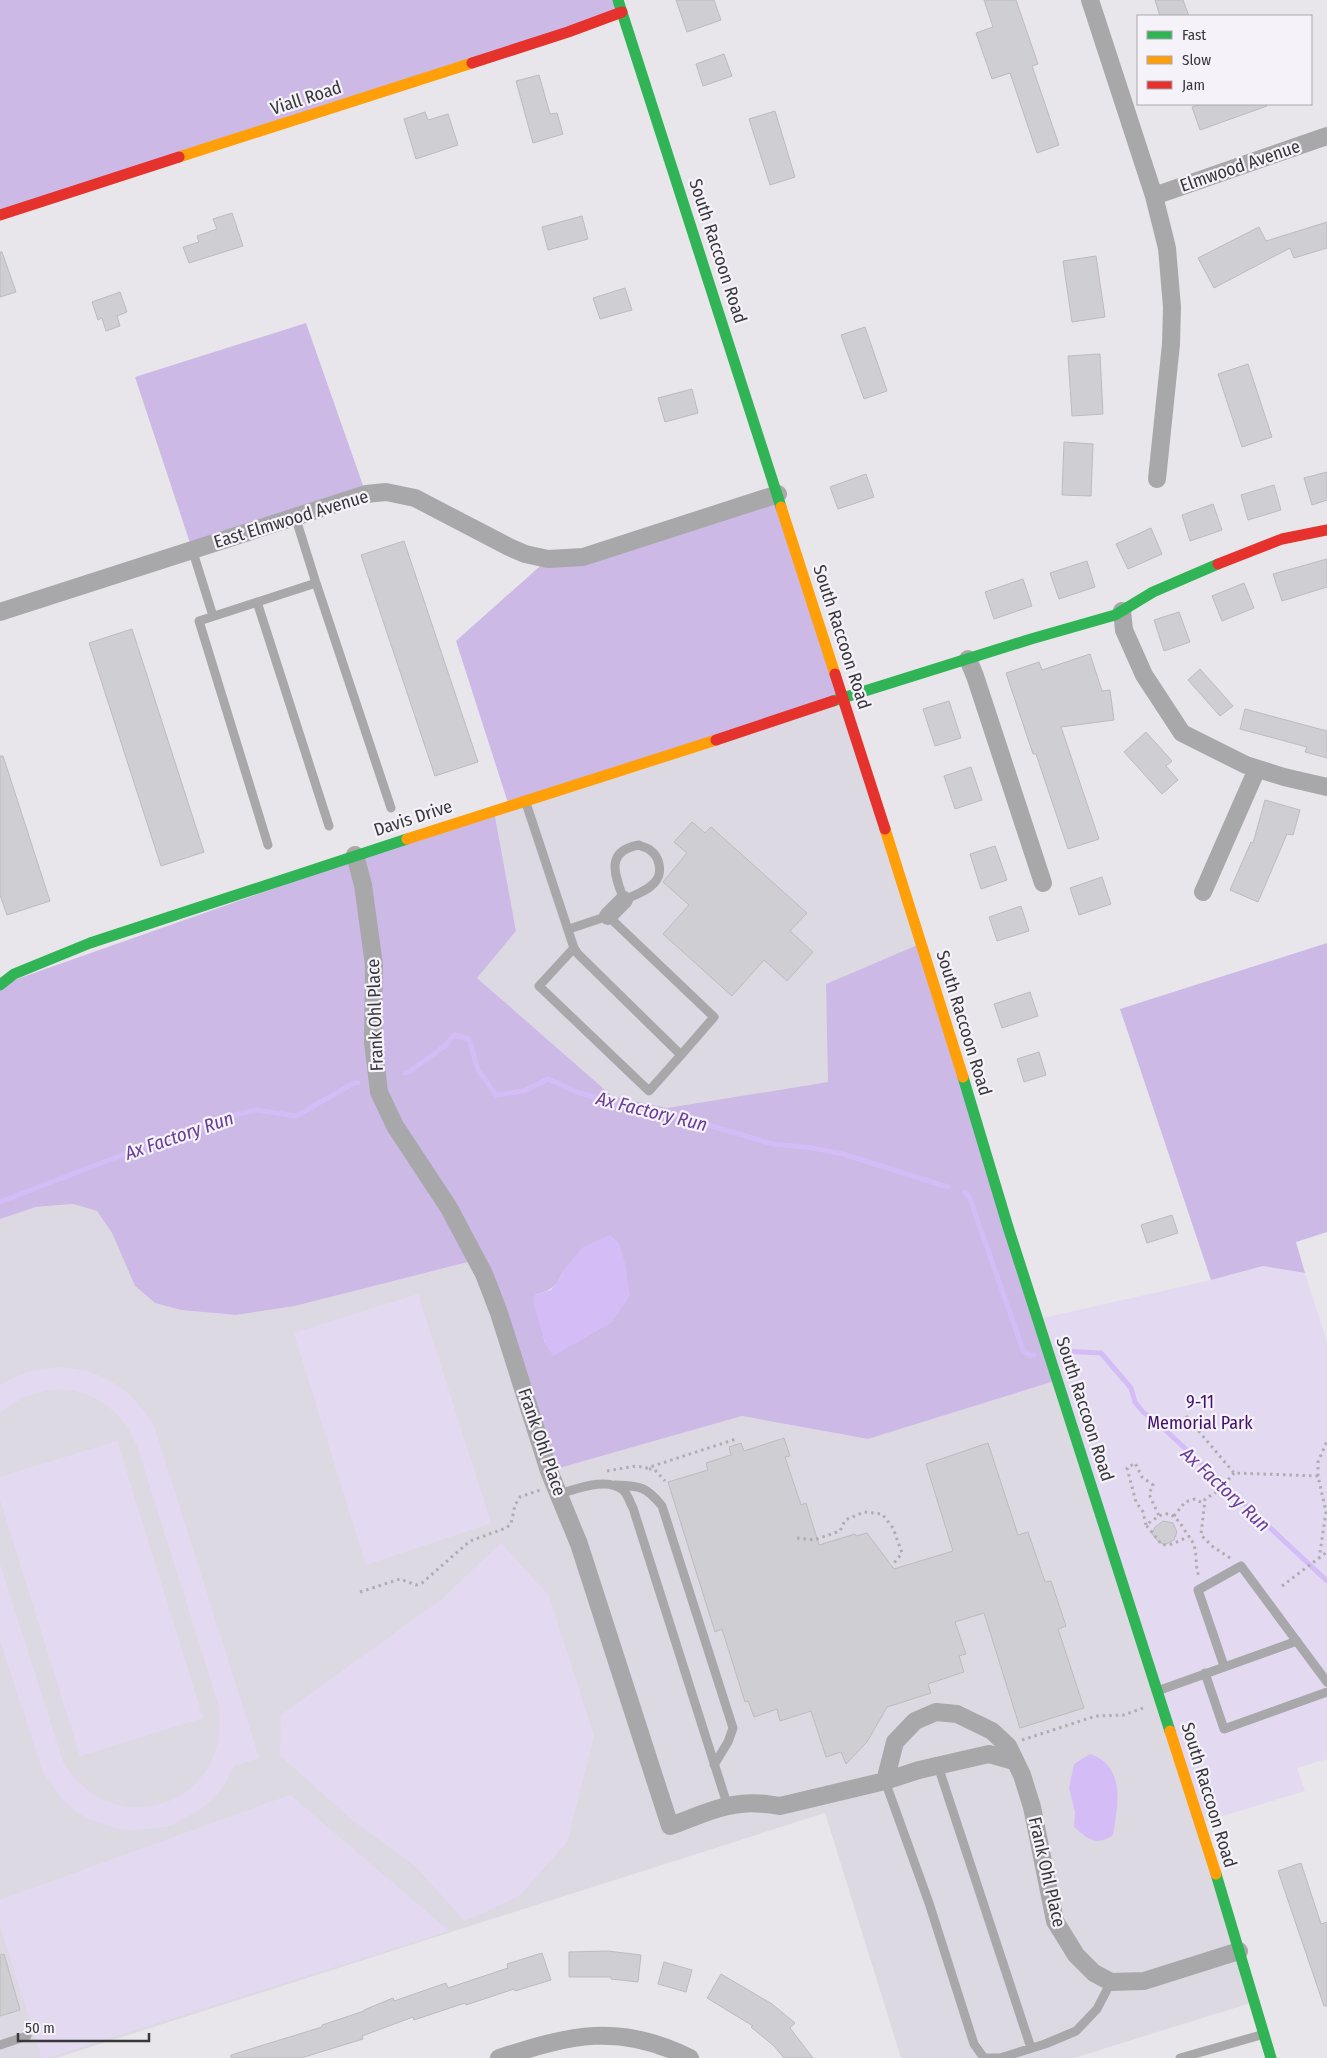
<svg xmlns="http://www.w3.org/2000/svg" width="1327" height="2058" font-family="'Fira Sans Condensed',sans-serif">
<style>
.built{fill:#ddd9e3}
.green{fill:#e3daf2}
.forest{fill:#ccb9e6;fill-rule:evenodd}
.water{fill:#d4bdf6}
.lines{fill:none;stroke-linecap:round;stroke-linejoin:round}
.stream{stroke:#d4bdf6;stroke-width:5}
.building{fill:#cfced2;stroke:#bcbbbe}
.path{stroke:#aeadaf;stroke-width:3;stroke-dasharray:2.5 4;stroke-linecap:butt}
.lane{stroke:#a8a8aa;stroke-width:9}
.street{stroke:#a8a8aa;stroke-width:18}
.fast{stroke:#30b455;stroke-width:11}
.slow{stroke:#ff9f0a;stroke-width:11}
.jam{stroke:#e5322d;stroke-width:11}
.labels{text-anchor:middle;stroke-width:4.5;stroke-linejoin:round;paint-order:stroke}
.street-label{font-size:18px;fill:#38373a;stroke:#f5f2f9}
.park-label{font-size:18px;fill:#42106c;stroke:#f5f2f9}
.water-label{font-size:19px;font-style:italic;fill:#683d98;stroke:#f5f2f9}
</style>
<rect width="100%" height="100%" fill="#e8e6eb"/>
<path class="built" d="M843 699 922 943 826 984 829 1082 667 1108 612 1096 477 978 516 931 494 811Z
M73 1204 97 1211 112 1233 135 1286 155 1303 181 1310 236 1315 295 1306 476 1260 549 1471 742 1416 868 1439 1058 1380 1254 2002 1074 2058H901L825 1813 56 2058H0V1219L36 1207Z"/>
<path class="green" d="M1263 1266 1305 1273 1327 1342V1759L1297 1768 1305 1791 1200 1823 1038 1319 1211 1280Z
M418 1294 491 1523 366 1565 294 1333Z
M60 1367C104 1371 131 1388 154 1426L259 1758 237 1765 236 1763 222 1788 212 1800 198 1811 169 1826 136 1830 120 1829 88 1819 74 1810 62 1799 43 1772 0 1640V1564L63 1762C115 1850 240 1800 217 1700L138 1448C114 1387 50 1371 0 1413V1385L27 1372Z
M117 1441 203 1718 80 1756 0 1499V1477Z
M501 1543 549 1596 594 1736 567 1842 519 1896 465 1921 415 1866 352 1820 280 1755 281 1715 442 1599Z
M290 1795 449 1931 47 2058H42L0 1926V1900Z"/>
<path class="forest" d="M0 0H618L622 12 0 215Z
M306 323 366 494 192 549 135 377Z
M778 494 843 699 509 806 456 641 548 559Z
M494 811 516 931 477 978 612 1096 667 1108 828 1082 826 984 922 943 1058 1380 868 1439 742 1416 549 1471 476 1260 295 1306 236 1315 181 1310 155 1303 135 1286 112 1233 97 1211 73 1204 36 1207 0 1219V985ZM563 1271 545 1343 535 1295C552 1290 556 1287 563 1271Z
M1327 943V1232L1296 1242 1305 1273 1263 1266 1211 1280 1120 1009Z"/>
<path class="water" d="M610 1235 619 1243 625 1263 630 1296 611 1323 553 1356 545 1343 533 1301 535 1295 551 1290 558 1281 563 1271 583 1247Z
M1090 1754C1126 1766 1118 1805 1113 1835 1096 1847 1088 1839 1074 1827L1075 1812 1069 1788 1074 1764Z"/>
<g class="lines">
<path class="stream" d="M405 1073 409 1072 446 1045 454 1035 469 1039 478 1070 496 1095 524 1091 548 1079 577 1092 617 1104 674 1115 773 1144 813 1148 843 1154 948 1187
M965 1193 969 1196 1023 1350 1030 1356 1034 1355
M0 1202 213 1120 256 1110 296 1116 354 1083H358
M1061 1351 1101 1353 1131 1388 1135 1402 1143 1412 1160 1425 1327 1581"/>
</g>
<path class="building" d="M676 0H714L721 20 687 32Z
M984 0H1016L1038 64 1032 66 1059 145 1037 153 1010 73 992 79 976 33 993 27Z
M1155 0H1183L1189 16H1160Z
M724 54 732 76 703 86 696 64Z
M539 75 550 114 557 113 563 134 533 143 516 81Z
M1201 104H1267V106L1200 130 1192 107Z
M775 111 795 177 770 185 749 119Z
M425 112 428 120 448 114 458 145 416 159 404 119Z
M232 213 243 246 189 263 183 247 199 242 197 236 217 229 213 219Z
M582 216 588 239 548 250 542 227Z
M1327 222V248L1294 258 1290 248 1214 288 1198 258 1259 227 1266 241Z
M0 252H2L16 292 0 297Z
M1096 256 1105 317 1072 322 1063 261Z
M625 288 632 310 600 319 593 298Z
M120 292 127 312 117 316 120 326 106 331 102 318 98 320 92 302Z
M865 327 887 391 864 399 841 335Z
M1100 354 1103 414 1072 416 1068 356Z
M1248 364 1272 437 1242 447 1218 374Z
M692 389 698 413 665 422 658 398Z
M1064 442 1093 444 1091 496 1062 495Z
M1327 472V500L1312 505 1304 478Z
M866 474 874 497 838 509 830 487Z
M1274 485 1281 510 1248 520 1241 495Z
M1213 504 1222 530 1190 541 1182 515Z
M1151 528 1162 554 1128 569 1116 544Z
M404 541 478 762 435 776 361 555Z
M1327 559V587L1282 601 1273 574Z
M1087 561 1095 587 1059 599 1050 573Z
M1023 579 1032 606 994 619 985 592Z
M1244 583 1254 608 1222 621 1212 596Z
M1179 612 1190 642 1164 651 1154 620Z
M132 629 204 852 161 866 89 643Z
M1090 654 1102 691 1110 690 1114 720 1061 727 1099 839 1068 849 1036 754H1033L1006 673 1039 662 1042 670Z
M1200 669 1233 706 1220 716 1188 680Z
M949 701 961 738 935 746 923 709Z
M1245 709 1327 731V758L1305 752 1307 747 1240 729Z
M1146 732 1172 761 1166 766 1178 780 1162 794 1124 752Z
M0 756H3L50 901 7 915 0 895Z
M971 767 982 800 955 809 944 776Z
M1265 800 1300 810 1293 835 1287 834 1258 902 1230 890 1251 842 1253 843Z
M692 822 705 833 711 827 807 913 790 931 813 952 787 981 764 960 732 996 663 934 689 905 663 882 687 853 674 842Z
M995 846 1007 880 981 889 970 854Z
M1102 877 1111 904 1079 915 1070 888Z
M1021 906 1029 931 997 941 989 917Z
M1030 992 1038 1016 1002 1028 994 1004Z
M1039 1052 1046 1075 1024 1082 1017 1059Z
M1172 1215 1178 1233 1147 1243 1141 1225Z
M784 1438 790 1456 785 1457 801 1505 806 1503 819 1545 855 1534 856 1536 867 1533 894 1569 953 1551 926 1464 988 1443 1018 1535 1028 1532 1045 1582 1051 1581 1066 1626 1058 1629 1084 1708 1020 1728 984 1613 955 1622 966 1654 959 1656 964 1672 928 1684 931 1693 887 1707 867 1742 846 1764 841 1752 826 1757 811 1711 780 1721 777 1709 754 1717 748 1701 745 1702 722 1629 715 1632 668 1482 708 1470 706 1463 731 1455 729 1447 741 1443 744 1451Z
M1163 1521 1173 1523 1177 1532 1174 1540 1164 1545 1158 1541 1152 1534 1155 1527Z
M1301 1863 1321 1924 1327 1922V2006H1324L1278 1871Z
M608 1951 641 1955 638 1982 611 1979V1977H569V1952Z
M542 1953 551 1980 515 1991 514 1989 466 2005 465 2003 414 2020 413 2017 362 2036 363 2039 301 2058H231V2055L322 2027V2025L364 2011V2010L393 1998 394 2001 446 1983 448 1988 508 1968 507 1964Z
M4 1954 20 2010 0 2016V1955Z
M664 1962 692 1970 686 1992 658 1984Z
M721 1974 772 2004 795 2023 790 2028 813 2058H784L774 2046 751 2027 753 2026 707 1998Z"/>
<g class="lines">
<path class="path" d="M1186 1416 1234 1473 1318 1476
M649 1469H654L665 1481
M607 1471 636 1466 647 1468 736 1439
M1174 1516 1185 1502 1195 1499 1204 1504
M1146 1525 1143 1512 1136 1502 1127 1468 1135 1463 1142 1477 1153 1485 1149 1494 1159 1516
M1190 1536 1172 1544 1162 1545 1146 1525C1164 1512 1170 1507 1184 1529 1188 1536 1193 1540 1195 1549 1197 1558 1195 1567 1199 1576
M797 1538 814 1540 840 1531 845 1520 864 1512 882 1514 893 1528 902 1553 894 1563
M1230 1558 1212 1546 1201 1535 1205 1499 1218 1491 1234 1473
M1319 1559 1326 1512 1318 1476V1462L1327 1441
M1282 1586 1327 1552
M360 1592 400 1579 416 1585 422 1583 470 1541 506 1528 511 1524 515 1505 520 1497 540 1490
M1022 1740 1096 1716 1124 1715 1143 1708"/>
<path class="lane" d="M295 516 316 583
M192 549 213 616
M257 602 329 826
M526 803 574 948 578 954 681 1055 714 1017 608 916 569 929
M268 845 199 621 316 583 391 808
M639 845C642 847 648 848 650 850 660 857 663 873 655 882 648 891 634 895 624 900 615 876 604 851 639 845Z
M574 948 539 986 649 1091 681 1055
M615 1485C640 1486 646 1486 662 1506L733 1728 728 1742 714 1765
M559 1494C577 1489 608 1476 624 1491 628 1495 630 1503 633 1508L728 1807
M1224 1666 1198 1590 1241 1566 1327 1682
M1205 1673 1224 1729 1327 1692
M1160 1690 1297 1641
M938 1766 1031 2048
M885 1781 929 1903 974 2044 984 2058H1000L1045 2044 1076 2031 1097 2009 1111 1982
M0 2045 27 2036
M1180 2058 1261 2035"/>
<path class="street" d="M1090 0 1154 196 1167 248 1172 307 1171 344 1157 479
M1154 196 1327 136
M1122 611 1124 630 1144 675 1182 733 1246 765 1284 777 1327 787
M0 612 366 494 386 492 415 498 509 547 525 554 548 559 583 557 778 494
M968 659 975 676 1043 883
M355 855 363 885 374 965 373 1042 379 1092 395 1126 449 1208 484 1274 499 1313 549 1471 579 1544 670 1826C693 1818 717 1806 741 1804 754 1802 767 1804 780 1806L885 1781
M1203 892 1257 769
M608 916 624 900
M1014 1761 989 1754 919 1770 885 1781 895 1742 915 1721 936 1712 957 1714 992 1731 1008 1746 1022 1775 1032 1807 1055 1921 1076 1955 1094 1973 1111 1982 1144 1981 1239 1951
M499 2058C571 2035 618 2022 690 2058"/>
<path class="fast" d="M618 0 781 507
M833 701 1031 639 1115 615 1153 592 1218 564
M0 985 14 974 90 943 407 839
M963 1077 1008 1227 1170 1731
M1216 1874 1271 2058"/>
<path class="slow" d="M179 157 472 63
M781 507 835 674
M885 829 963 1077
M407 839 716 740
M1170 1731 1216 1874"/>
<path class="jam" d="M472 63 568 32 622 12
M0 215 179 157
M1218 564 1282 539 1327 530
M835 674 885 829
M716 740 833 701"/>
</g>
<g class="labels">
<g class="street-label">
<text transform="translate(306 98) rotate(-18)" y="6">Viall Road</text>
<text transform="translate(1240 166) rotate(-19)" y="6">Elmwood Avenue</text>
<text transform="translate(718 251) rotate(72)" y="6">South Raccoon Road</text>
<text transform="translate(291 519) rotate(-17)" y="6">East Elmwood Avenue</text>
<text transform="translate(842 637) rotate(72)" y="6">South Raccoon Road</text>
<text transform="translate(413 818) rotate(-18)" y="6">Davis Drive</text>
<text transform="translate(375 1015) rotate(-92)" y="6">Frank Ohl Place</text>
<text transform="translate(964 1023) rotate(73)" y="6">South Raccoon Road</text>
<text transform="translate(1085 1409) rotate(72)" y="6">South Raccoon Road</text>
<text transform="translate(542 1442) rotate(71)" y="6">Frank Ohl Place</text>
<text transform="translate(1209 1795) rotate(73)" y="6">South Raccoon Road</text>
<text transform="translate(1047 1872) rotate(77)" y="6">Frank Ohl Place</text>
</g>
<g class="park-label">
<text x="1200" y="1408">9-11<tspan x="1200" dy="21">Memorial Park</tspan></text>
</g>
<g class="water-label">
<text transform="translate(652 1111) rotate(14)" y="7">Ax Factory Run</text>
<text transform="translate(179 1135) rotate(-19)" y="7">Ax Factory Run</text>
<text transform="translate(1226 1489) rotate(43)" y="7">Ax Factory Run</text>
</g>
</g>
<rect x="1137" y="15" width="175" height="90" fill="#f5f2f9" stroke="#a9a7ad"/>
<rect x="1147" y="31" width="25" height="8" fill="#30b455" stroke="#a9a7ad"/>
<text x="1182" y="40" font-size="15" fill="#38373a">Fast</text>
<rect x="1147" y="56" width="25" height="8" fill="#ff9f0a" stroke="#a9a7ad"/>
<text x="1182" y="65" font-size="15" fill="#38373a">Slow</text>
<rect x="1147" y="81" width="25" height="8" fill="#e5322d" stroke="#a9a7ad"/>
<text x="1182" y="90" font-size="15" fill="#38373a">Jam</text>
<path d="M18 2033v8h131v-8" fill="none" stroke="#38373a" stroke-width="2.5"/>
<text x="25" y="2033" font-size="15" fill="#38373a" stroke="#f5f2f9" stroke-width="4" paint-order="stroke">50 m</text>
</svg>
